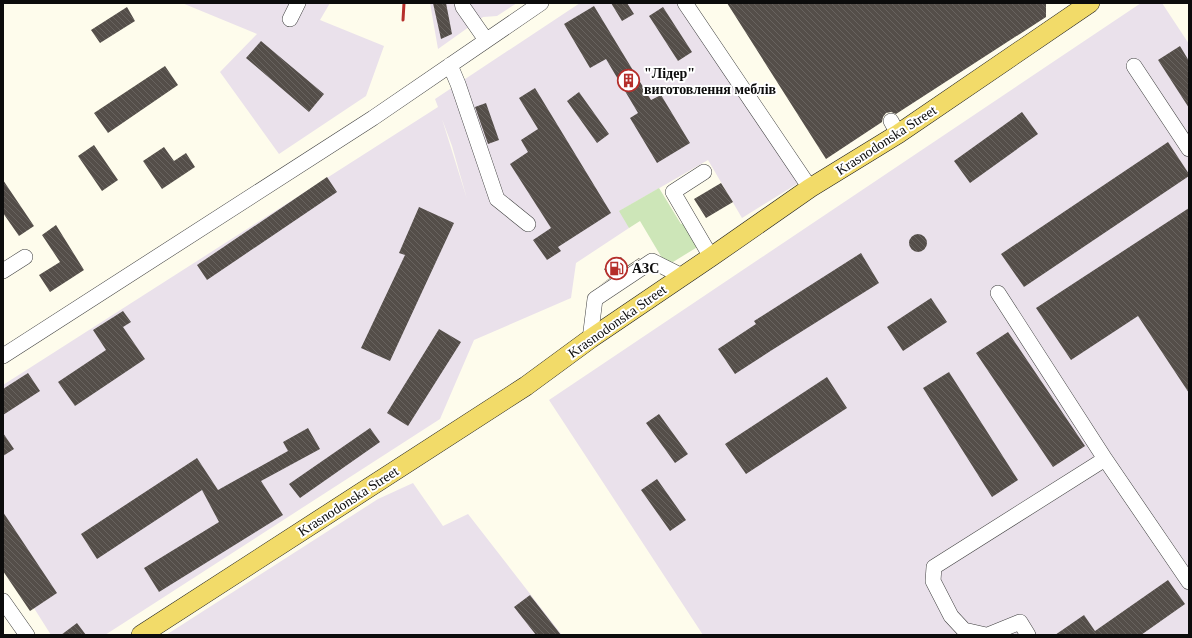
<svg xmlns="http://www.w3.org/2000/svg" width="1192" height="638" font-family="'Times New Roman',serif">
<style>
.industrial{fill:#eae1eb;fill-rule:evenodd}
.grass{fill:#cde6b8}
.building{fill:url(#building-back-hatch)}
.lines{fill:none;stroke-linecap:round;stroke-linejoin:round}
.minor-casing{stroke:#3f3f3f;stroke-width:16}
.major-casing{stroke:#1d1d1d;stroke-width:20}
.minor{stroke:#fff;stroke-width:15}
.major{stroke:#f2db69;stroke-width:19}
.rail{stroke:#b52f2b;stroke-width:3}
.labels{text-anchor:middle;stroke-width:4;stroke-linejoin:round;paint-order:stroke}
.poi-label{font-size:14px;font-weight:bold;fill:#0c0c0c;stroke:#fff;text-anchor:start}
.street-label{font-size:14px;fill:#0c0c0c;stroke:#fff}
</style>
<defs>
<pattern id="building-back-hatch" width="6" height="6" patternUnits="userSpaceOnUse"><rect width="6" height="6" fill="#544e49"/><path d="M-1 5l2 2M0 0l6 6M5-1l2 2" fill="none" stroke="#68635f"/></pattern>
</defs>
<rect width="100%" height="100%" fill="#fefcec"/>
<path class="industrial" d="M182 3H330L320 20 384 46 366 96 279 154 220 72 257 34Z
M430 3H517L497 16 483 17 438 49Z
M580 3H678L800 182 742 218 708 160 623 209 629 228 576 263 571 298 474 340 440 419 105 635H51L3 559V385L438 107 435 99ZM442 119 452 146 467 199Z
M1141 3H1162L1189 44V635H703L549 400Z
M413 483 443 526 468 514 562 635H166L378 499Z"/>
<path class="grass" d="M659 188 681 224 684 223 699 246 673 262 667 261 662 258 640 221 629 228 619 211Z"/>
<path class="building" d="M433 3H446L452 34 441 39Z
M611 3H627L634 14 622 21Z
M727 3H1046V17L896 114 891 112 886 113 883 117 882 122 826 159Z
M594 6 651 100 661 95 690 143 657 163 630 118 638 113 606 59 590 68 564 24Z
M127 7 135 21 100 43 91 30Z
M663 7 692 52 678 61 649 16Z
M261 41 324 94 309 112 246 58Z
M1180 46 1189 61V108L1158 60Z
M165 66 178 85 108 133 94 113Z
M535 88 611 213 558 247 561 251 547 260 533 240 551 228 510 164 528 152 521 140 538 129 519 98Z
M579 92 609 134 597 143 567 101Z
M486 103 499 140 488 144 475 107Z
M1022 112 1038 134 970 183 954 161Z
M1168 142 1189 174V176L1024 287 1001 254Z
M94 145 118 180 102 191 78 156Z
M164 147 174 161 186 153 195 167 162 189 143 161Z
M327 177 337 192 207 280 197 265Z
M3 180 34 226 19 236 3 213Z
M721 183 733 202 706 218 694 199Z
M419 207 454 223 390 361 361 348 405 255 399 253Z
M1189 208V393L1138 316 1071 360 1036 308Z
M56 225 84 270 50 292 39 275 60 262 42 235Z
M909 243a9 9 0 1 1 18 0a9 9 0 1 1-18 0Z
M861 253 879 283 772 350 735 374 718 349 756 324 754 321Z
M621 257 627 266 639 258H640L599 286 610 278 604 269Z
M931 298 947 322 903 351 887 327Z
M123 311 131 322 123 327 145 359 75 406 58 382 106 350 93 330Z
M439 329 461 342 408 426 387 413Z
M1008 332 1085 446 1053 467 976 353Z
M949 372 1018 480 992 497 923 388Z
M28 373 40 391 3 415V389Z
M827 377 847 408 746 474 725 444Z
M659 414 688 454 675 463 646 423Z
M308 428 320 449 261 481 283 515 159 592 144 568 219 522 202 490 97 559 81 534 197 458 218 490 288 451 283 442Z
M370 428 380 442 300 498 289 484Z
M3 433 14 449 3 456Z
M657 479 686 520 670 531 641 490Z
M3 512 57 593 30 611 3 571Z
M1168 580 1185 604 1141 635H1055L1084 615 1095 631Z
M530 595 561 635H536L514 607Z
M77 623 86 635H61Z"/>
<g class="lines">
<defs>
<path id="minor" d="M462 3 463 7 486 40
M685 3 810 188
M290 19 298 3
M450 65 458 84 497 199 528 224
M1134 66 1189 149
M891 121 898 134
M704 172 673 192 711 257
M3 271 25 257
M998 293 1105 459 1189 582
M590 339 595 299 652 261 682 276
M3 356 373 118 541 3
M3 601 27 635
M986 635 964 630 951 616 933 581 934 567 1105 459
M988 635 1020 622 1028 635"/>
<path id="major" d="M141 635 526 386 590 339 711 257 810 188 898 134 1090 3"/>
</defs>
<use href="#minor" class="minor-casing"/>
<use href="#major" class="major-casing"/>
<use href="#minor" class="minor"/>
<use href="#major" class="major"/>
<path class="rail" d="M403 20 404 3"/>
</g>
<defs>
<symbol id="building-ring" viewBox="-11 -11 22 22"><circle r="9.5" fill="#fff" stroke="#b52f2b" stroke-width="1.5"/><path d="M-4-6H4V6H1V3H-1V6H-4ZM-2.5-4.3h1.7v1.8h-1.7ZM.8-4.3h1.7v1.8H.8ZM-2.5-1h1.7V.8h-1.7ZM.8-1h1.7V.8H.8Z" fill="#b52f2b"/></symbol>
<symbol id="fuel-ring" viewBox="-11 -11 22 22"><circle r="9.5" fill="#fff" stroke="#b52f2b" stroke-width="1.5"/><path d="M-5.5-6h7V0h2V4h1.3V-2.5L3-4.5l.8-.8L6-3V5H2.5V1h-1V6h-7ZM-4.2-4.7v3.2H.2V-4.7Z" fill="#b52f2b"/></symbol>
</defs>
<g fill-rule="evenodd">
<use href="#building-ring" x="616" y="68" width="25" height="25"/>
<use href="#fuel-ring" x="604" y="256" width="25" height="25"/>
</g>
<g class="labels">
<g class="poi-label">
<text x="644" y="78">"Лідер"<tspan x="644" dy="16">виготовлення меблів</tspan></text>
<text x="632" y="273">АЗС</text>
</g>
<g class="street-label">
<text transform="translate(886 140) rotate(-33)" y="5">Krasnodonska Street</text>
<text transform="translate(617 321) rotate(-35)" y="5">Krasnodonska Street</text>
<text transform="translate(348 501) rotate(-33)" y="5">Krasnodonska Street</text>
</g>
</g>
<rect width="1192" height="638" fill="none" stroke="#0c0c0c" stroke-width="8"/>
</svg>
